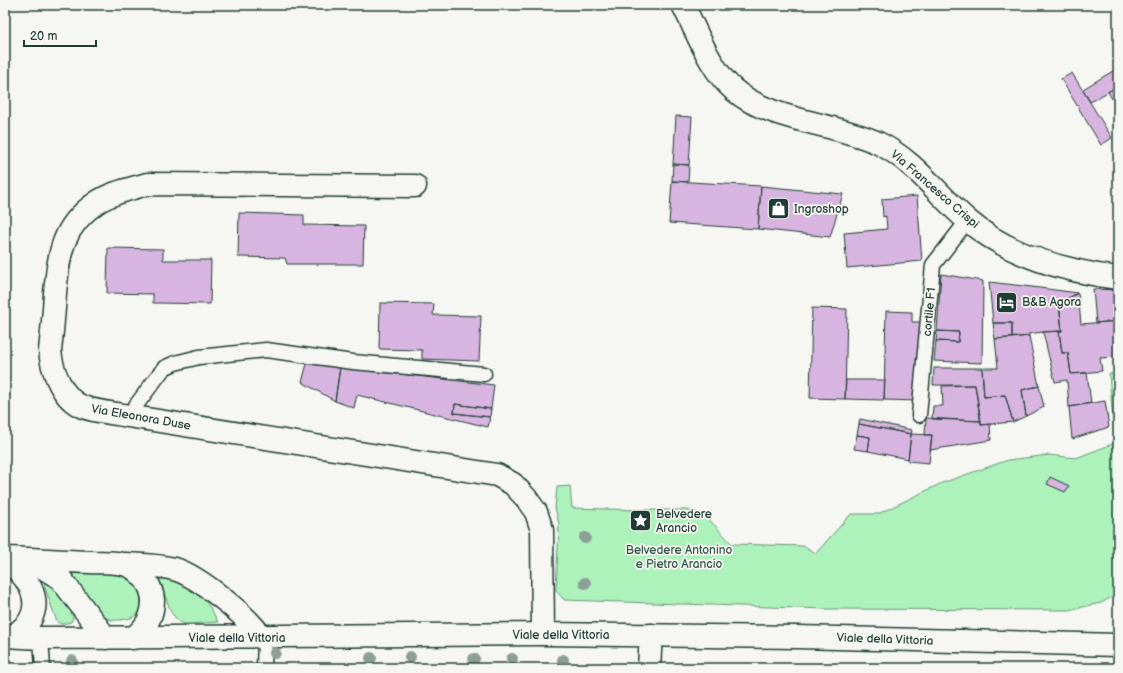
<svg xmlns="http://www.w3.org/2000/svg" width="1123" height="673" font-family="'Balsamiq Sans',sans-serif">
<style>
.green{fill:#adf1bb;stroke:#669778}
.building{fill:#d8b5e0;stroke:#1f3d34}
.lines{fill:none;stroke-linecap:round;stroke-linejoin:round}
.lane-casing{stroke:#1f3d34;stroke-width:17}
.street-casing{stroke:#1f3d34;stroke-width:25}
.secondary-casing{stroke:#1f3d34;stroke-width:25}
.lane{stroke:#f6f6f2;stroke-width:14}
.street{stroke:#f6f6f2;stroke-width:22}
.secondary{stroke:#f6f6f2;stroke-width:22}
.tree{fill:#8b9f94}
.labels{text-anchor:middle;stroke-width:3.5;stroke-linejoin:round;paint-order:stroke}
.street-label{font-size:12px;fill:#1f3d34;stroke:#f6f6f2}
.poi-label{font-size:12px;fill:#1f3d34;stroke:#f6f6f2;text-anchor:start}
.park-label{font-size:12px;fill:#345848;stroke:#f6f6f2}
</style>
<rect width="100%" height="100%" fill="#f6f6f2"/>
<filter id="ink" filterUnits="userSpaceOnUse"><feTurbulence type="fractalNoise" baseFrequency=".025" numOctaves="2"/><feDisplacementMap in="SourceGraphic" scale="8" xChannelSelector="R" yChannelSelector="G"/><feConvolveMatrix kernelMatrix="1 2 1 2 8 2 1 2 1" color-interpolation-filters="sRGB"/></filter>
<g filter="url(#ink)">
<path class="green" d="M1118 373V594L1101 603 1069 610 827 609 564 600 556 590 559 524 555 508 557 487 570 486 572 508 640 510H687L705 515 732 544 803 546 816 553 851 514H878L942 483 1008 460 1049 455 1076 458 1115 443 1109 374Z
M64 569C90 570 131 564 140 595 141 601 142 607 139 613L131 618 120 620H111L100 615Z
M163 573C193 588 202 590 218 622L185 624 179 622 171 612 157 574Z
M46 582C57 591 71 603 73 618L71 622 62 624 57 622 44 585Z"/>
<path class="building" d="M1118 68V86L1090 102 1083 89Z
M1072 73 1112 138 1101 145 1061 79Z
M1118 86V109L1108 92Z
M676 116 692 117 689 165 673 164Z
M673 164 689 165 688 182 672 181Z
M672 181 761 186 758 229 669 223Z
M761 186 843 194 830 237 758 229Z
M917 196 922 261 847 268 844 233 887 229 886 216 883 217 882 199Z
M239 213 304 215V225L364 226 363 264H287L285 258 238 257Z
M108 248 163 249V260H211L210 304 158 303H153V294L107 293Z
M941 274 983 281 982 363 934 361 936 341 958 342 959 332 937 331Z
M989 282 1032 287 1078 293 1059 303 1062 331 1043 332 1028 334 1029 336 1012 338V323H993Z
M1093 289 1118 290V321L1096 323Z
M1078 293 1081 324 1118 321V357L1100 358 1102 371 1071 374 1068 353H1062L1059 331H1062L1059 303Z
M380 303 434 304 433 315 481 316 479 361 422 359V350L379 349Z
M812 308 847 309 845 399 810 398Z
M886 311 912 312V322H921L919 401 884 400Z
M993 323H1012V338L995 339Z
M937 331 959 332 958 342 936 341Z
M1059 331 1062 353H1068L1071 374 1087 373 1091 403 1069 407 1067 380 1055 382 1043 332Z
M1029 336 1039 386 1022 390 1026 416 1013 422 1005 395 984 397 982 368H998L995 339Z
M308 360 340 367 335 401 302 382Z
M340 367 494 385 491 409 455 404 454 413 490 417 488 427 357 395 354 408 335 401Z
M934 368H982L984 397 1005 395 1013 422 981 425 975 385H933Z
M846 380H885L884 400 845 399Z
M975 385 981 421 932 419 933 406H943L942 386Z
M1039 386 1044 407 1026 416 1022 390Z
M1105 401 1109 427 1072 439 1069 407Z
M455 404 491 409 490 417 454 413Z
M926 418 981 421V425L990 424 991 440 930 450 932 435H925Z
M860 419 912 430 911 434 859 424Z
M859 424 911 434 908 459 868 451 870 437 857 435Z
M911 434 932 435 929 463 908 461Z
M857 435 870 437 868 451 854 449Z
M1050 477 1069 486 1065 492 1047 484Z"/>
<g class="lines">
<defs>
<path id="lane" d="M919 415 933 265 968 220
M128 416 164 368 175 363 199 357 266 350 353 362 484 374
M41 638 43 668
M264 668 265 638"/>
<path id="street" d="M415 186 147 184C130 189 110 193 96 203 61 227 59 255 55 293 54 313 52 332 50 351 52 370 62 399 83 407 97 412 113 413 128 416L497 475 513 484 526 498 536 512 542 530 543 634
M5 558C33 559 62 561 90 562 103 563 118 561 129 566 142 572 152 586 153 600 153 617 146 628 133 638
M5 561C25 573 43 597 30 620 27 626 19 631 14 636
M32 561 60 578 106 638
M125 564C141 565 158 565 174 569 197 575 249 617 262 638
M5 636 41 638 543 634 798 637 1118 645
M649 668 651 635"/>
<path id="secondary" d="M683 5C697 32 711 71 734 90 770 121 835 123 878 143 914 160 938 195 967 220 1009 256 1065 271 1118 278"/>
</defs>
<use href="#lane" class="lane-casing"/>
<use href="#street" class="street-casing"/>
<use href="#secondary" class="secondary-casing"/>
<use href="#lane" class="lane"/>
<use href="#street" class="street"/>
<use href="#secondary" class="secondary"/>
</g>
<g class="tree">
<circle cx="585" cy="538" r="6"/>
<circle cx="585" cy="583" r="6"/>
<circle cx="275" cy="653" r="6"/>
<circle cx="410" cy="657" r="6"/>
<circle cx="371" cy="658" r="6"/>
<circle cx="474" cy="659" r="6"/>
<circle cx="512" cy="659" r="6"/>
<circle cx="563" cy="660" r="6"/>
<circle cx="72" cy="661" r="6"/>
</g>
</g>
<defs>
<symbol id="shop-square" viewBox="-11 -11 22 22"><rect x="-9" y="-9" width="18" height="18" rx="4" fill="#1f3d34" stroke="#f6f6f2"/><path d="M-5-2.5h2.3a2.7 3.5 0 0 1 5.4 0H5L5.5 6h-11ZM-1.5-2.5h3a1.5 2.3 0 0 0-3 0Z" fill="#fff"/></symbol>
<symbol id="hotel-square" viewBox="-11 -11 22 22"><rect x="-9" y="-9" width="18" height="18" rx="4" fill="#1f3d34" stroke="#f6f6f2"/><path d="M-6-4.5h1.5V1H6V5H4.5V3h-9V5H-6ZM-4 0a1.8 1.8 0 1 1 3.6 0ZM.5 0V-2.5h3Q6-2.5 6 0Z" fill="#fff"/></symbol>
<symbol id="sight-square" viewBox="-11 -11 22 22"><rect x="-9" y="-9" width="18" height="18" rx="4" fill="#1f3d34" stroke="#f6f6f2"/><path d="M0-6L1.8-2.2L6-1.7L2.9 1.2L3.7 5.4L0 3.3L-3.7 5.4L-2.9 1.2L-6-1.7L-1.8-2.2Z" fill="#fff"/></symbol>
</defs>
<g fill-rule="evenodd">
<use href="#shop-square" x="766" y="196" width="25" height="25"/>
<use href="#hotel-square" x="994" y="290" width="25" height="25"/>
<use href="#sight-square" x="628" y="508" width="25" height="25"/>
</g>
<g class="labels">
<g class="street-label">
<text transform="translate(935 189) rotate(41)" y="4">Via Francesco Crispi</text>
<text transform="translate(929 312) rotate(-85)" y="4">cortile F1</text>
<text transform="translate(141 417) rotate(10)" y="4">Via Eleonora Duse</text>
<text x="561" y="639">Viale della Vittoria</text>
<text x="237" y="642">Viale della Vittoria</text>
<text transform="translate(885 639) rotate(2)" y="4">Viale della Vittoria</text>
</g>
<g class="poi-label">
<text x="794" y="213">Ingroshop</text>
<text x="1022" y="306">B&amp;B Agora</text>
<text x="656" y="518">Belvedere<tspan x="656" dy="14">Arancio</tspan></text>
</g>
<g class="park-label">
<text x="679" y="554">Belvedere Antonino<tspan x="679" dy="14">e Pietro Arancio</tspan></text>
</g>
</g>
<rect width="1123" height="673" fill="none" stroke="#f6f6f2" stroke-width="20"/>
<rect x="10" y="10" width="1103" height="653" fill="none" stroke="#1f3d34" stroke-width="1.5" filter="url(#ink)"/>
<path d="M24 40v6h72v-6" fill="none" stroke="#1f3d34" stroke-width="2"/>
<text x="30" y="40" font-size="12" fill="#1f3d34" stroke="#f6f6f2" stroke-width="3" paint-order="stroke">20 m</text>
</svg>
